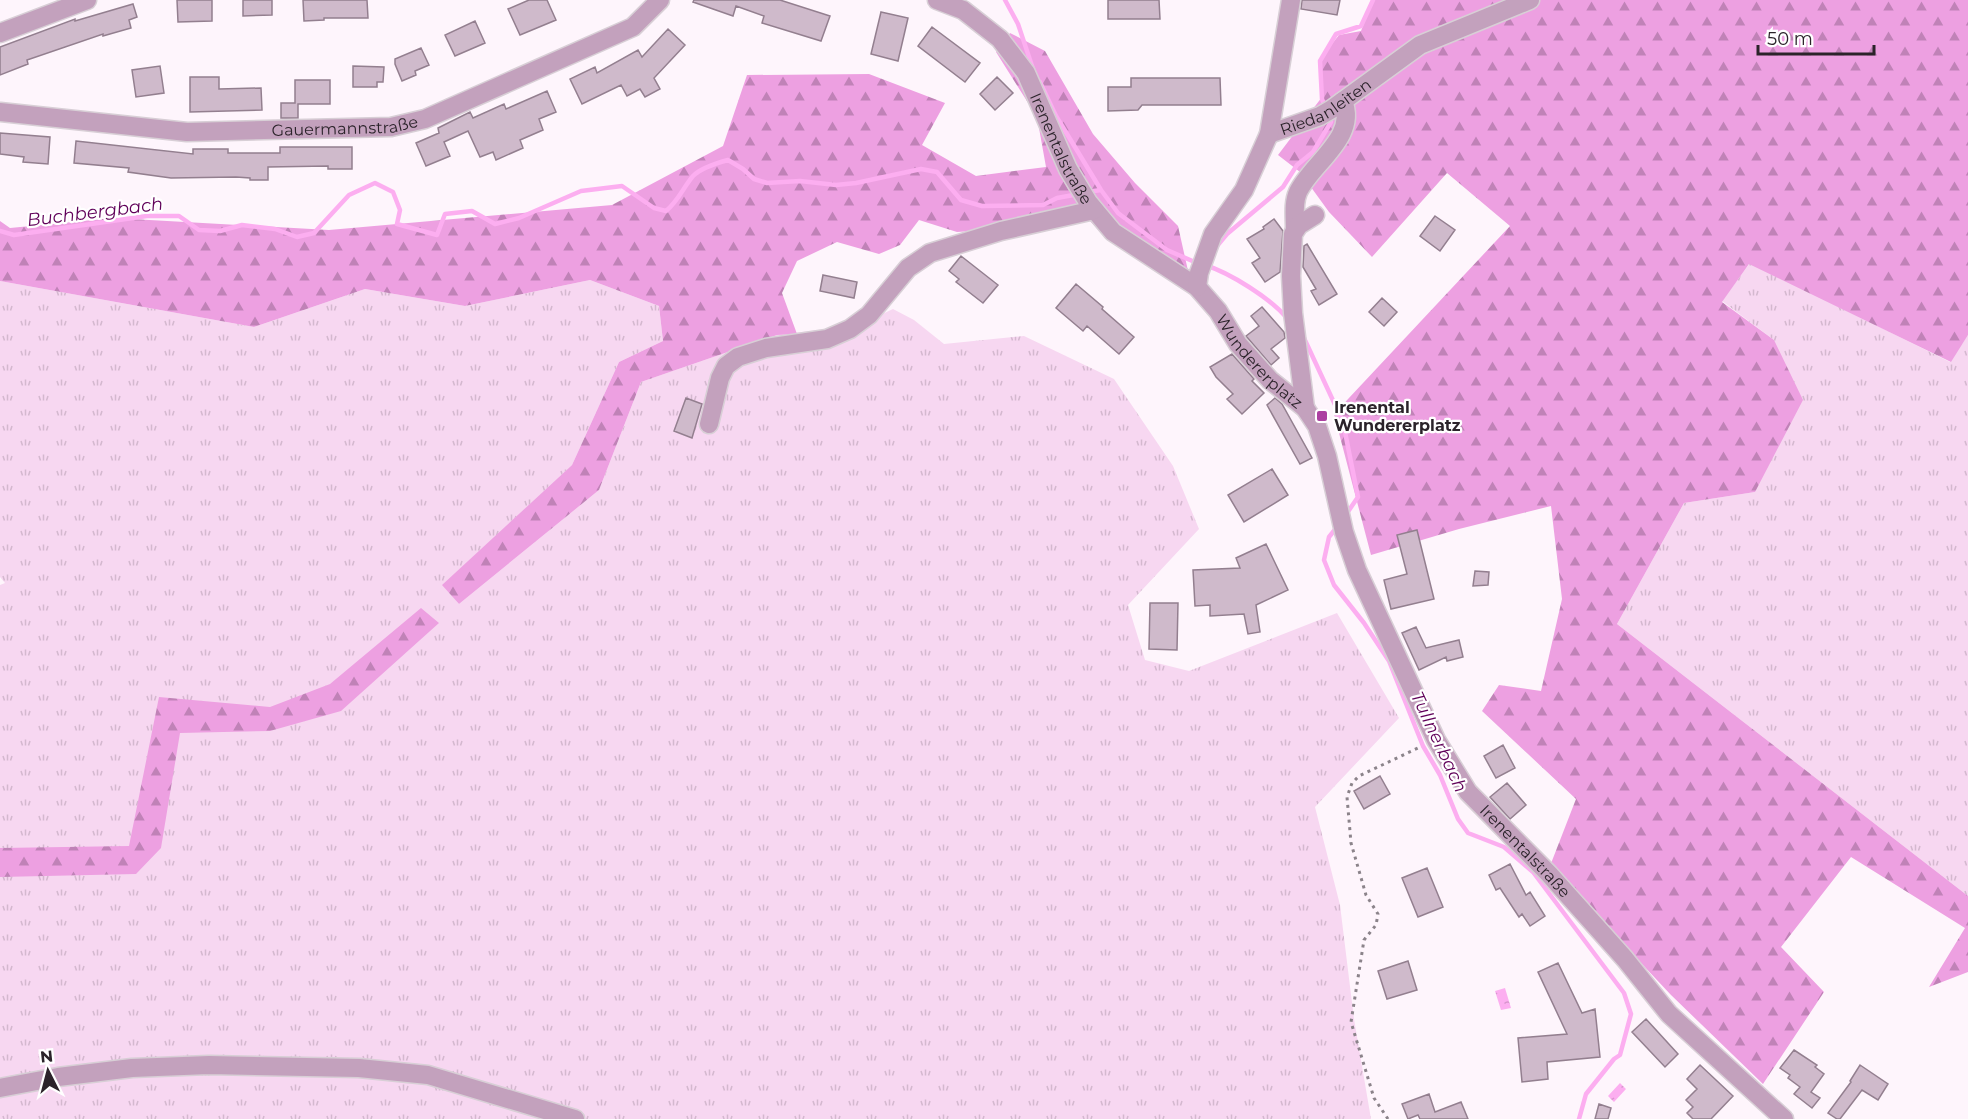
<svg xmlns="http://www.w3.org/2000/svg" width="1968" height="1119" font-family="Montserrat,sans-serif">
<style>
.grass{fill:url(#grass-tufts)}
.forest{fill:url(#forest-firs)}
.water{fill:url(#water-ripples)}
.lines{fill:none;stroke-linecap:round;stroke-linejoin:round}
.stream{stroke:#fcaef0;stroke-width:4.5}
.building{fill:#cfbacb;stroke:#937f8f;stroke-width:1.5}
.minor-casing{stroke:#d8cfd6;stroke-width:21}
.path{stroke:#8b838a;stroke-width:3;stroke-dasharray:3 4.5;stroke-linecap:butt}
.minor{stroke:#c3a1bd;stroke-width:18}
.poi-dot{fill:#ac40a1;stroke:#fff;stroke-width:2}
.labels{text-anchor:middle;stroke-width:4.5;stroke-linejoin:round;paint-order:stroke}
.street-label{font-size:16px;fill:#2b232a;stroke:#fff}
.poi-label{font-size:16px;font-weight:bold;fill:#2b232a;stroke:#fff;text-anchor:start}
.water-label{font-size:18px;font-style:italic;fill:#600059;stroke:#fff}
</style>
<defs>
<pattern id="grass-tufts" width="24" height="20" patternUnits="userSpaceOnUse" patternTransform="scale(1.5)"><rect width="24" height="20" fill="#f7d7f1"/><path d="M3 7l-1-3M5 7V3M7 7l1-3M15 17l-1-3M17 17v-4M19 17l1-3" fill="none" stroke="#d4b8cf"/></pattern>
<pattern id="forest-firs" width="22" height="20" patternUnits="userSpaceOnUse" patternTransform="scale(1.5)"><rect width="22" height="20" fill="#eda0e1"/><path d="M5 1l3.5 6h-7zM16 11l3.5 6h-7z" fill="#c082b7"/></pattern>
<pattern id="water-ripples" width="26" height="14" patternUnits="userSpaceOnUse" patternTransform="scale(1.5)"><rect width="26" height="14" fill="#fcaef0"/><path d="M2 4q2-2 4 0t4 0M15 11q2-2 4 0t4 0" fill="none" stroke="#d895ce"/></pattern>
</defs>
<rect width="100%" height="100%" fill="#fef5fc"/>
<path class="grass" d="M1750 263 1950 362 1968 335V896L1617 624 1684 503 1755 492 1774 340 1722 301Z
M590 280 659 306 663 341 619 362 572 465 443 585 459 604 599 490 641 382 777 335 859 325 893 309 914 320 944 344 1024 336 1114 379 1173 466 1199 529 1128 605 1145 660 1189 671 1337 613 1399 718 1315 807 1340 905 1354 1019 1371 1119H0V585L5 583 0 577V281L254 327 365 289 465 306Z"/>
<path class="forest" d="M1373 0H1968V335L1951 362 1749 264 1722 302 1774 340 1803 400 1755 492 1684 503 1617 624 1968 896V972L1929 987 1965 928 1851 857 1781 947 1824 992 1763 1084 1671 995 1550 866 1576 799 1482 711 1499 685 1541 691 1562 599 1551 506 1459 529 1371 555 1334 414 1510 226 1447 173 1372 257 1329 212 1300 172 1278 155 1322 97 1320 59 1339 35 1361 31Z
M1010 33 1045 51 1093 134 1135 183 1178 226 1193 293 1104 236 1076 206 1002 229 957 232 919 220 900 245 879 254 837 242 797 261 782 293 797 334 777 335 641 382 599 490 459 604 442 585 572 465 619 362 663 341 659 306 590 280 465 306 365 289 254 327 0 281V221L10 228 114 218 329 230 612 205 723 146 747 75 869 74 945 103 922 145 976 176 1046 167 1037 117 996 52Z
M421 608 439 623 341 711 270 731 180 733 161 848 136 874 0 877V848L129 846 159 697 270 707 330 684Z"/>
<path class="water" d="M1505 988 1511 1008 1501 1010 1495 991Z
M1620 1083 1626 1089 1614 1102 1608 1096Z"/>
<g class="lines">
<path class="stream" d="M1005 0 1018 24 1033 69
M1040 82 1056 116 1078 152 1101 190 1118 213 1167 250 1197 263
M1325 107 1322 99 1320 61 1336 34 1361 26 1373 0
M1087 192 1101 190
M0 231 14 235 147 216H179L199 230 220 231 242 225 275 229 297 237 314 233 349 195 375 183 393 192 400 210 397 224 437 235 445 214 472 211 495 224 519 218 581 191 622 186 654 208 666 211C678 201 683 188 693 176 701 168 717 163 728 160L743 169 754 179 767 183 800 181 836 185 856 183 921 169 937 172 961 200 982 206 1043 205 1057 198 1079 194
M1217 246 1227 234 1283 187 1297 165 1313 152 1331 122 1328 115
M1205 265C1230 273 1270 298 1287 318
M1304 338 1343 422 1358 497 1345 516
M1337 527 1329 537 1324 560 1334 585 1364 623 1389 661 1423 746 1440 775 1458 819 1468 833 1504 847 1533 872 1624 993 1631 1014 1620 1055 1614 1059 1586 1094 1579 1119"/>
</g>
<path class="building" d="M177 0H212V21L178 22Z
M243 0H272V15L243 16Z
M303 0H367L368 18H324V20L304 21Z
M529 0H547L556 20 520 35 508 9Z
M694 0H780L830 16 821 41 762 23 764 16 736 6 733 16 693 2Z
M1108 0H1159L1160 19H1108Z
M1302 0H1340L1337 15 1301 9Z
M133 4 137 17 129 20 131 28 103 36V34L27 60 28 64 0 75V47L75 19V21Z
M881 12 908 18 898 61 871 54Z
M475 21 485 43 455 56 445 35Z
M932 27 980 63 965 82 918 46Z
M668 29 685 45 654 78 660 89 645 97 640 89 627 96 621 85 582 104 570 79 595 67 597 73 638 50 642 57Z
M421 48 429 65 415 71 416 75 402 81 395 64V59Z
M160 66 164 93 136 97 132 70Z
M353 66 384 67 383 82H377V87H353Z
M190 77H219V89L261 88 262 110 190 112Z
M997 77 1013 93 995 110 980 94Z
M1131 78H1220L1221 105H1142L1138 110 1108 111V87H1131Z
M295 80H330V104H298V118H281V103H295Z
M547 91 556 112 539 119 543 130 520 140 523 148 496 160 493 152 480 157 468 131 444 142 450 156 426 166 416 143 439 133 438 128 470 112 473 118 504 104 506 109Z
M0 133 50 137 48 164 23 162 24 157 0 154Z
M76 141 193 154V149H228V153H280V147H352V169H328V166L268 167V180H250V178L236 177 171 178 128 172 129 168 74 163Z
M1435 216 1455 230 1440 251 1420 236Z
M1274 219 1283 231 1280 272 1265 282 1252 263 1260 258 1247 239 1264 229 1263 227Z
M1307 244 1337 294 1319 305 1311 291 1316 289 1303 267 1304 246Z
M961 256 998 285 983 303 956 282 959 279 949 271Z
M823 275 857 282 854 298 820 291Z
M1076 284 1103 307 1102 309 1134 337 1119 354 1087 326 1083 331 1056 308Z
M1382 298 1397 312 1384 326 1369 312Z
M1262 307 1284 332 1285 338 1271 349 1279 358 1271 365 1246 336 1259 326 1251 316Z
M1232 354 1254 379 1252 381 1264 393 1242 414 1227 399 1233 394 1216 377 1210 367Z
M686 398 702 404 692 438 674 431Z
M1275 398 1282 404 1312 458 1300 464 1267 405Z
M1272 469 1288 495 1244 522 1228 495Z
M1417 530 1434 599 1391 609 1384 580 1407 574 1397 535Z
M1266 544 1288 590 1256 605 1260 632 1248 634 1244 614 1210 616V605L1195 606 1193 570 1240 568 1236 558Z
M1475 571 1489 572 1488 585 1473 586Z
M1150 603H1178L1177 650 1149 649Z
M1416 627 1426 648 1459 640 1463 657 1447 661 1446 657 1419 670 1402 633Z
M1503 745 1515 768 1496 778 1484 756Z
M1380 776 1390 794 1364 809 1354 791Z
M1507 783 1526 805 1510 819 1490 797Z
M1510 864 1526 895 1530 892 1545 916 1530 926 1522 914 1519 917 1500 888 1496 890 1489 875Z
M1427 868 1443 907 1418 917 1402 878Z
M1408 961 1417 990 1387 999 1378 971Z
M1558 963 1582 1013 1595 1009 1600 1057 1547 1062 1548 1079 1522 1082 1518 1038 1567 1034 1538 972Z
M1646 1019 1678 1054 1665 1067 1632 1032Z
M1794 1050 1817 1065 1815 1067 1824 1074 1811 1092 1820 1098 1812 1108 1794 1094 1800 1087 1788 1078 1790 1075 1780 1068Z
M1700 1065 1733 1096 1711 1119H1693L1687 1113 1693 1107 1686 1100 1697 1089 1687 1079Z
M1860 1065 1888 1084 1878 1100 1862 1090 1840 1119H1837L1828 1113 1851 1082 1850 1081Z
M1429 1094 1435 1112 1461 1102 1468 1119H1420L1418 1115 1408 1119 1402 1104Z
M1599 1104 1611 1108 1608 1119H1595Z"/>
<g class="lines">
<defs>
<g id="minor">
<path id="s1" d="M937 0 963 10 1000 39 1026 73 1068 169 1088 202 1113 232 1197 287 1218 311 1238 344 1270 380 1305 408 1317 426 1327 456 1344 532 1357 570 1436 740 1468 792 1549 874 1625 959 1669 1014 1784 1119"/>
<path d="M0 33 87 0"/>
<path id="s2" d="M0 112 187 132 391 127 425 119 633 27 660 0"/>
<path id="s3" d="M1269 134 1320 116 1332 109 1420 45 1530 0"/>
<path d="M1295 229C1295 217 1293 203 1298 192 1312 163 1358 137 1343 101"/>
<path d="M1197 287 1199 273 1213 234 1244 190 1269 134 1291 0"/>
<path d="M1305 408 1293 313 1291 276 1293 234 1299 225 1315 215"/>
<path d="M709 424 720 378 726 366 738 357 766 348 827 339 850 329 869 315 908 268 930 253 1001 231 1094 210"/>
<path d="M0 1088 58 1077 132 1068 209 1065 359 1068 428 1075 575 1119"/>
</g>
</defs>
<use href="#minor" class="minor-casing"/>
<path class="path" d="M1388 1119 1374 1098 1351 1022 1364 940 1376 925 1378 914 1366 895 1351 843 1347 797 1352 783 1359 776 1420 747"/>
<use href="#minor" class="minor"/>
</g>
<rect class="poi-dot" x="1316" y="410" width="12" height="12" rx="3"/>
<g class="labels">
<g class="street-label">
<text dy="6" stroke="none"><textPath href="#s3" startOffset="63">Riedanleiten</textPath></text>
<text dy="6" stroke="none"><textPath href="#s2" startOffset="346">Gauermannstraße</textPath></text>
<text dy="6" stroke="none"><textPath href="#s1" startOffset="201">Irenentalstraße</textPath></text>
<text dy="6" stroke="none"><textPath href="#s1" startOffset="498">Wundererplatz</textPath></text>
<text dy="6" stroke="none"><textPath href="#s1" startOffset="1066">Irenentalstraße</textPath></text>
</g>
<g class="poi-label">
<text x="1334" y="413">Irenental<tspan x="1334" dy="18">Wundererplatz</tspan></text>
</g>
<g class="water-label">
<text transform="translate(95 212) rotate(-7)" y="6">Buchbergbach</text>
<text transform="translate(1439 742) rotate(65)" y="6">Tullnerbach</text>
</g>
</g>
<g transform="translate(48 1071) rotate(354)" stroke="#ffffff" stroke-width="4.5" paint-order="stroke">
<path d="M0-4.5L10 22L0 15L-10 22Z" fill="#2b232a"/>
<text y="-9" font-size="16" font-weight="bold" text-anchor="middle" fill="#2b232a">N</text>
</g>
<path d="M1758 45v9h116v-9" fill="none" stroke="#2b232a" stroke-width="3"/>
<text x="1767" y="45" font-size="18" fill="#2b232a" stroke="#ffffff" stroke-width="4.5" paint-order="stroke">50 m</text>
</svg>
